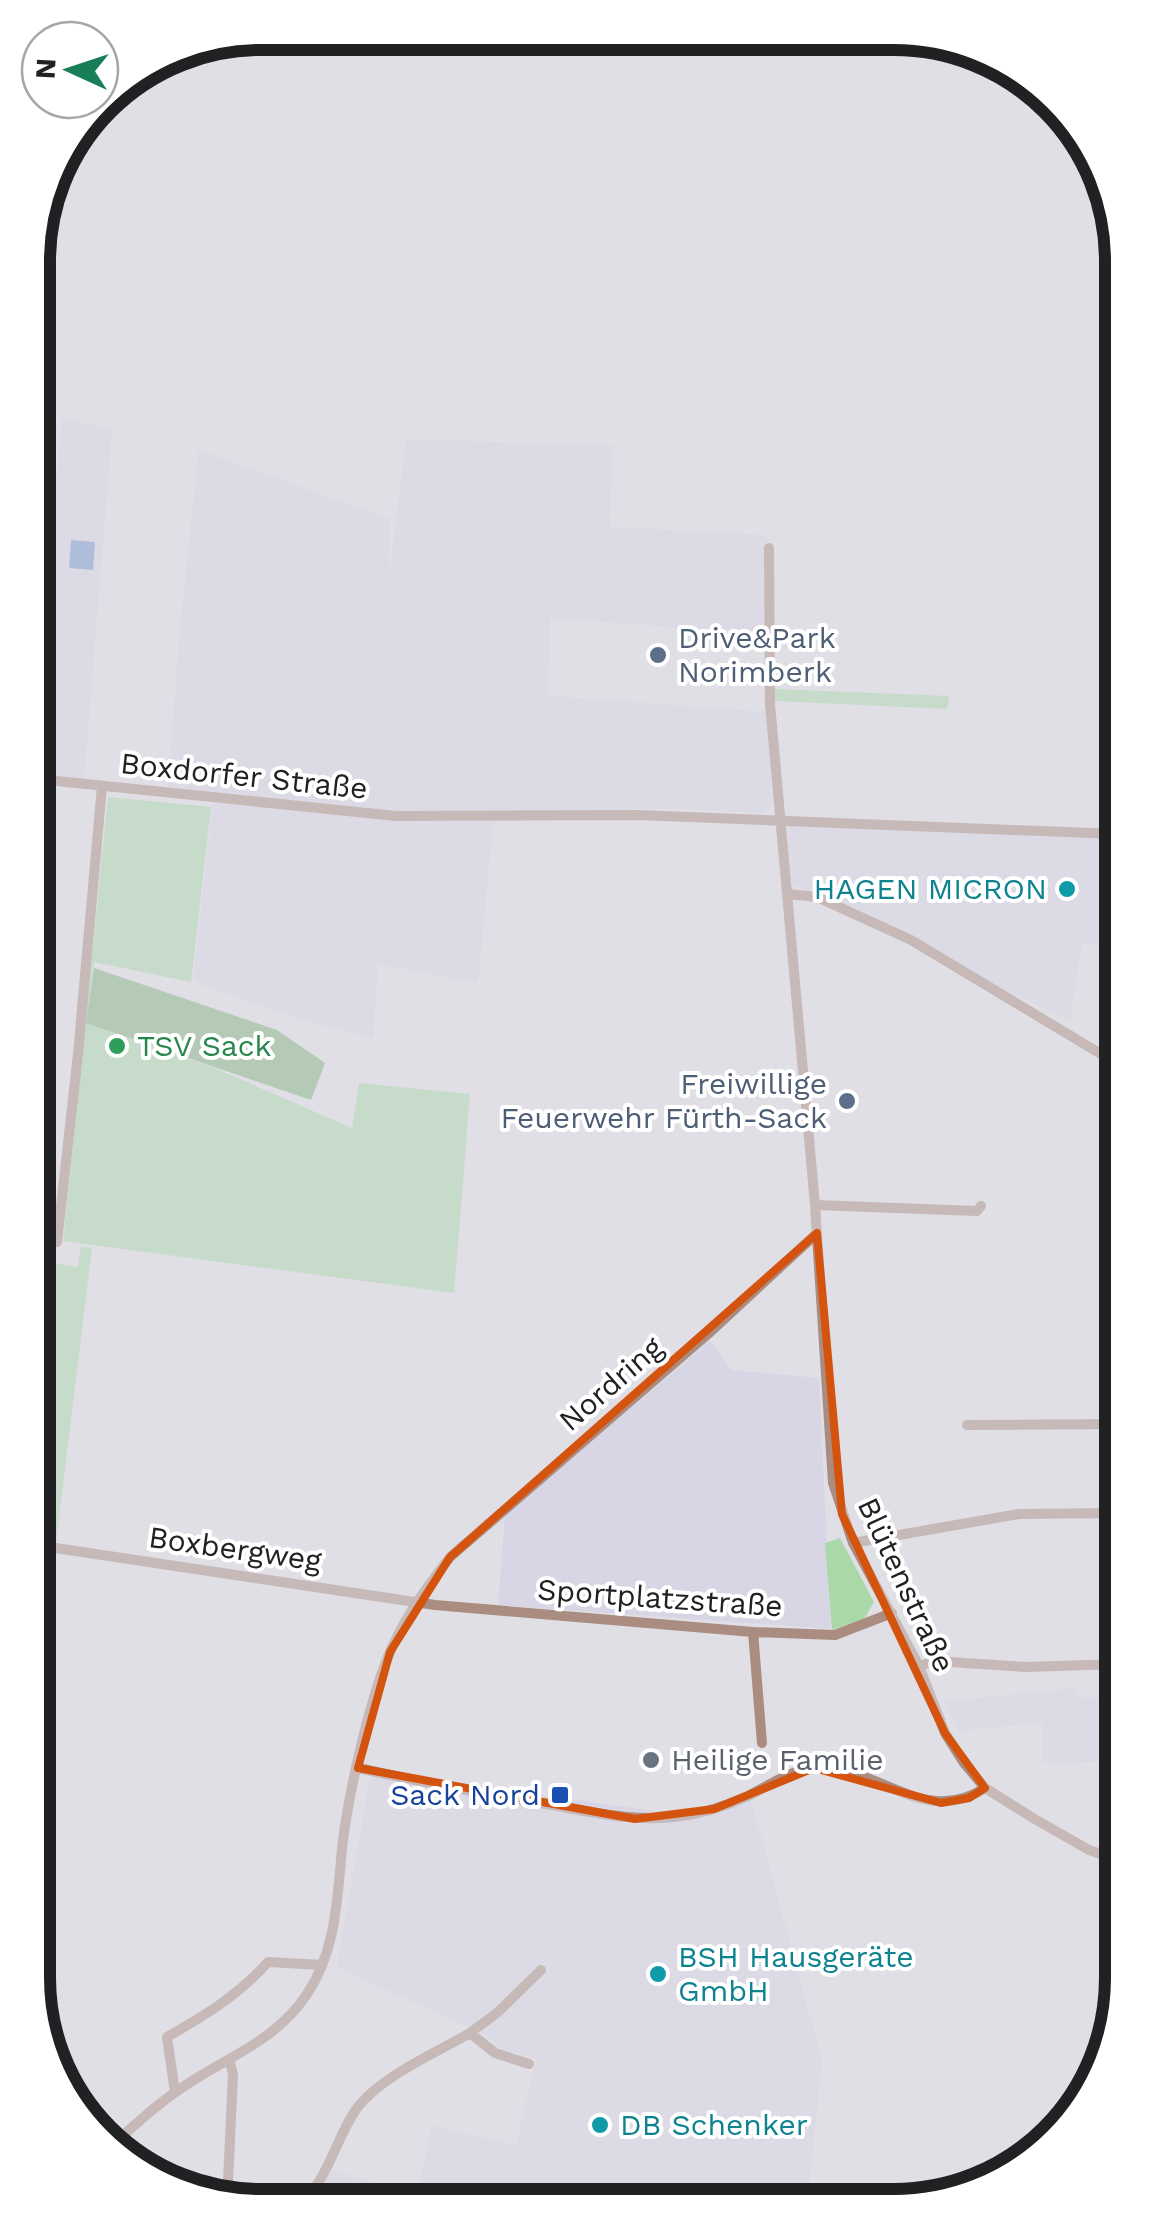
<svg xmlns="http://www.w3.org/2000/svg" width="1155" height="2239" font-family="'Work Sans',sans-serif">
<style>
.built{fill:#d8d6e4}
.green{fill:#abd8a8}
.forest{fill:#80b07d}
.water{fill:#7795cc}
.lines{fill:none;stroke-linecap:round;stroke-linejoin:round}
.minor{stroke:#aa8c81;stroke-width:10}
.marked{fill:none;stroke:#d4530e;stroke-width:8;stroke-linejoin:round}
.service-dot{fill:#5c6f8a;stroke:#fff;stroke-width:4}
.culture-dot{fill:#0f9aa8;stroke:#fff;stroke-width:4}
.leisure-dot{fill:#2e9e5b;stroke:#fff;stroke-width:4}
.worship-dot{fill:#6b7280;stroke:#fff;stroke-width:4}
.transit-dot{fill:#1a4fb4;stroke:#fff;stroke-width:4}
.labels{text-anchor:middle;stroke-width:8;stroke-linejoin:round;paint-order:stroke}
.service-label{font-size:30px;fill:#4e5e75;stroke:#fff;text-anchor:start}
.street-label{font-size:30px;fill:#212123;stroke:#fff}
.culture-label{font-size:30px;fill:#0d838f;stroke:#fff;text-anchor:start}
.leisure-label{font-size:30px;fill:#27864d;stroke:#fff;text-anchor:start}
.worship-label{font-size:30px;fill:#5b616d;stroke:#fff;text-anchor:start}
.transit-label{font-size:30px;fill:#164399;stroke:#fff;text-anchor:end}
.rim{fill:none;stroke:#212123;stroke-width:12}
</style>
<rect width="100%" height="100%" fill="#dfdfe5"/>
<path class="built" d="M63 418 112 430 84 779 37 775 36 557H47Z
M406 439 613 446 609 527 766 535V634L550 618 548 696 767 712 772 807 764 813 660 808 501 815 493 823 478 983 378 964 373 1038 296 1018 193 981 214 793 168 787 180 629 199 450 389 519V579Z
M788 824 1115 838V946L1082 942 1070 1021 792 884Z
M710 1341 731 1370 819 1378 831 1629 498 1605 505 1515Z
M1073 1688 1077 1698 1120 1696V1761L1043 1763 1042 1723 958 1731 944 1702Z
M371 1772 669 1813 751 1799 822 2061 808 2197 310 2203 332 2170 417 2196 432 2126 516 2145 537 2059 503 2049 486 2035 337 1967Z"/>
<path class="green" d="M775 689 949 696 947 709 775 701Z
M108 797 211 807 191 982 94 962 87 1022 217 1069 352 1128 359 1083 470 1094 454 1293 63 1241Z
M81 1247 92 1248 56 1542 42 1539 40 1261 78 1267Z
M840 1538 874 1602 864 1619 832 1630 825 1543Z"/>
<path class="forest" d="M94 968 277 1030 325 1063 311 1100 86 1023Z"/>
<path class="water" d="M71 540 95 542 93 570 69 568Z"/>
<g class="lines">
<path class="minor" d="M769 548 770 704 815 1205 833 1483 853 1543 919 1666 945 1733 964 1763 985 1788 1033 1818 1089 1850 1121 1861
M37 779 396 816 638 815 1115 834
M788 894 817 897 911 940 1116 1063
M815 1205 977 1211 981 1206
M57 1242 78 1054 102 786
M967 1425 1118 1424
M853 1543 1019 1514 1119 1513
M42 1546 435 1605 753 1632 835 1635 892 1613
M753 1632 762 1743
M919 1666 935 1661 1025 1667 1120 1664
M358 1768C421 1782 483 1794 546 1804 592 1812 635 1823 682 1816 704 1813 728 1805 748 1796 774 1783 795 1766 826 1768 883 1771 927 1826 985 1788
M470 2033 498 2012 541 1970
M175 2092 167 2037C204 2016 239 1995 268 1962L322 1965
M109 2148C134 2126 158 2103 186 2085 229 2056 276 2041 307 1994 338 1948 337 1893 343 1840 350 1787 369 1703 389 1654 403 1620 427 1586 450 1557L708 1334 817 1233
M227 2182 246 2204
M227 2203 233 2075 230 2062
M301 2204C329 2177 335 2141 355 2111 377 2078 436 2053 470 2033L495 2053 529 2064"/>
</g>
<path d="M0 0H1155V2239H0ZM817 1233 842 1514 945 1733 985 1788 969 1798 941 1803 814 1768 714 1809 635 1819 358 1768 390 1652 450 1557Z" fill="#dfdfe5" fill-opacity=".55" fill-rule="evenodd"/>
<path class="marked" d="M817 1233 842 1514 945 1733 985 1788 969 1798 941 1803 814 1768 714 1809 635 1819 358 1768 390 1652 450 1557Z"/>
<g class="service-dot">
<circle cx="658" cy="655" r="10"/>
<circle cx="847" cy="1101" r="10"/>
</g>
<g class="culture-dot">
<circle cx="1067" cy="889" r="10"/>
<circle cx="658" cy="1974" r="10"/>
<circle cx="600" cy="2125" r="10"/>
</g>
<circle class="leisure-dot" cx="117" cy="1046" r="10"/>
<circle class="worship-dot" cx="651" cy="1760" r="10"/>
<rect class="transit-dot" x="550" y="1785" width="20" height="20" rx="5"/>
<g class="labels">
<g class="service-label">
<text x="678" y="648">Drive&amp;Park<tspan x="678" dy="34">Norimberk</tspan></text>
<text x="827" y="1094" text-anchor="end">Freiwillige<tspan x="827" dy="34">Feuerwehr Fürth-Sack</tspan></text>
</g>
<g class="street-label">
<text transform="translate(244 776) rotate(6)" y="10">Boxdorfer Straße</text>
<text transform="translate(611 1384) rotate(-41)" y="10">Nordring</text>
<text transform="translate(235 1549) rotate(8)" y="10">Boxbergweg</text>
<text transform="translate(906 1585) rotate(65)" y="10">Blütenstraße</text>
<text transform="translate(660 1598) rotate(4)" y="10">Sportplatzstraße</text>
</g>
<g class="culture-label">
<text x="1047" y="899" text-anchor="end">HAGEN MICRON</text>
<text x="678" y="1967">BSH Hausgeräte<tspan x="678" dy="34">GmbH</tspan></text>
<text x="620" y="2135">DB Schenker</text>
</g>
<g class="leisure-label">
<text x="137" y="1056">TSV Sack</text>
</g>
<g class="worship-label">
<text x="671" y="1770">Heilige Familie</text>
</g>
<g class="transit-label">
<text x="540" y="1805">Sack Nord</text>
</g>
</g>
<path d="M0 0H1155V2239H0ZM261 50H894A211 211 0 0 1 1105 261V1978A211 211 0 0 1 894 2189H261A211 211 0 0 1 50 1978V261A211 211 0 0 1 261 50Z" fill="#fff" fill-rule="evenodd"/>
<path class="rim" d="M261 50H894A211 211 0 0 1 1105 261V1978A211 211 0 0 1 894 2189H261A211 211 0 0 1 50 1978V261A211 211 0 0 1 261 50Z"/>
<g transform="translate(70 70) rotate(273)"><circle r="48" fill="#ffffff" stroke="#a6a6a7" stroke-width="2.5"/>
<path d="M0-8L18 38L0 25L-18 38Z" fill="#187e57"/>
<text y="-15" font-size="28" font-weight="bold" text-anchor="middle" fill="#212123">N</text>
</g>
</svg>
